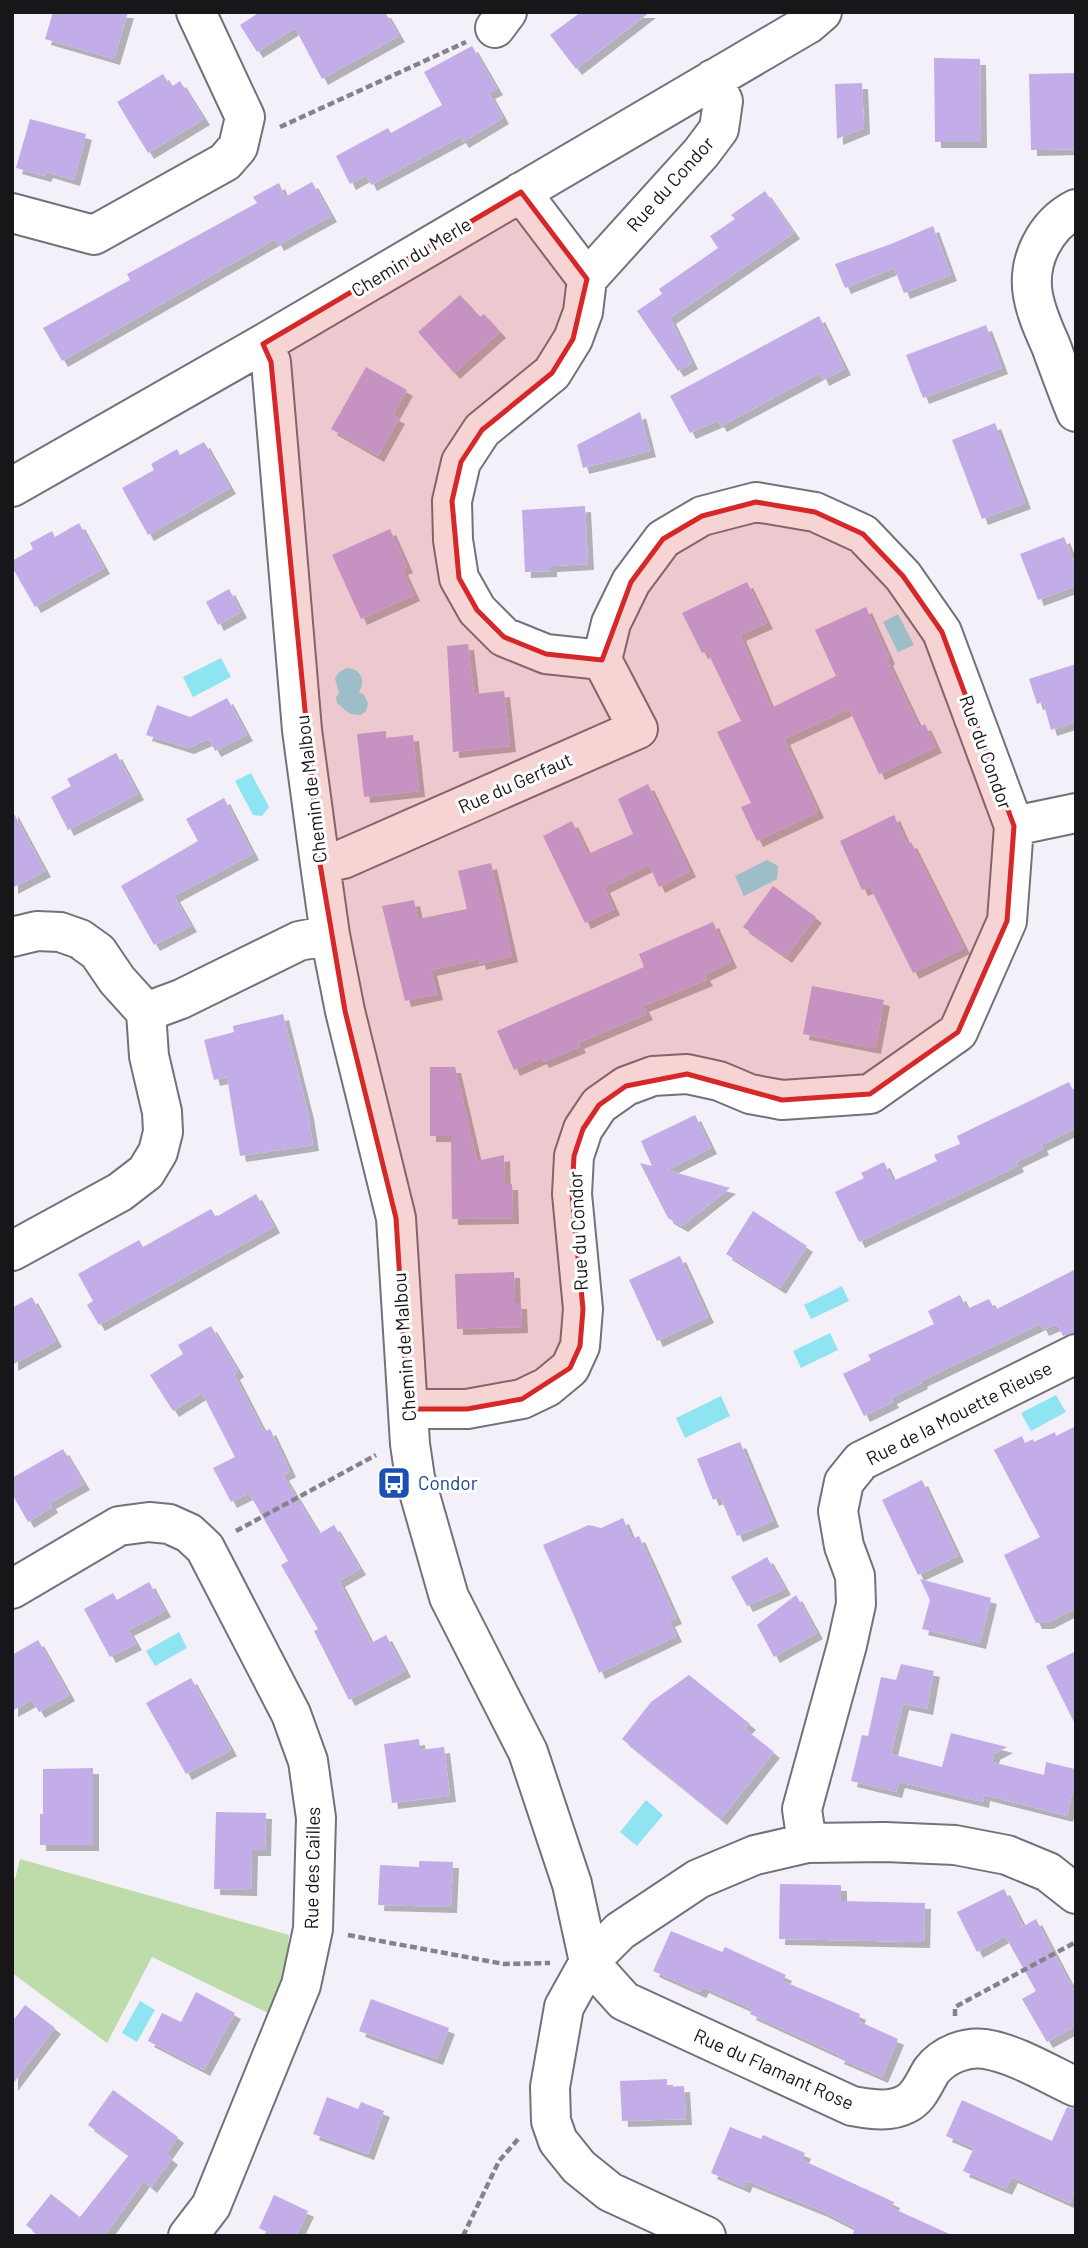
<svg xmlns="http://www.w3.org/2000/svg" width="1088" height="2248" font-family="Barlow,sans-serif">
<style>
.green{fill:#bddcaa}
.water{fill:#8fe4f1}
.building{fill:#c2ade8;filter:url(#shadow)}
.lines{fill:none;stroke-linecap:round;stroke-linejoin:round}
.minor-casing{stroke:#737179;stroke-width:42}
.path{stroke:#85838a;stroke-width:4.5;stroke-dasharray:7 3.5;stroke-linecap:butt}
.minor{stroke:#fff;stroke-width:38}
.marked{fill:#d62828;fill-opacity:0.2;stroke:#d62828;stroke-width:5;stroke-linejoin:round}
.labels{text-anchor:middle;stroke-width:6;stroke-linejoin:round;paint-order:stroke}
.street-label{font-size:19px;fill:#171619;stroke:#fff}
.transit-label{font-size:19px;fill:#164399;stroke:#fff;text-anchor:start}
</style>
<defs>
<filter id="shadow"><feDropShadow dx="6" dy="6" stdDeviation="0" flood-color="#0004"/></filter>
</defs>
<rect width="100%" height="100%" fill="#f3f0f9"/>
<path class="green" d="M20 1859 289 1935 285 1975 270 2014 152 1957 107 2043 12 1973V1879H15Z"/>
<path class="water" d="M898 614 914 645 898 652 883 622Z
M221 658 231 677 193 697 183 677Z
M347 668C361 669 366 680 359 692L364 695 368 703 366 711 361 715 350 714 337 703 336 697 339 693 335 679 339 672Z
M251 773 269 807 262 816 253 815 235 781Z
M767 860 778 866 777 879 744 896 735 876Z
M842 1286 849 1301 811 1319 804 1305Z
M830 1333 838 1350 801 1368 793 1351Z
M1056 1395 1066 1412 1031 1431 1021 1413Z
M721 1396 730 1416 685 1438 676 1418Z
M179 1632 187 1648 155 1666 146 1651Z
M646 1800 663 1815 637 1846 620 1832Z
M140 2001 155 2010 137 2042 122 2033Z"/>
<path class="building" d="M53 12H128L114 59 45 39Z
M260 12H385L399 36 322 79 295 28 257 52 240 25Z
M581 12H650L576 69 550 35Z
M472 46 497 89 489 93 503 118 463 142 460 137 371 185 366 175 350 184 336 156 388 128 391 133 442 105 424 72Z
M934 58 980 59 981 142H935Z
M1075 73 1076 149 1031 150 1029 74Z
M163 74 171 87 180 81 204 119 148 153 117 102Z
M862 83 864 128 837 139 835 84Z
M30 119 86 134 74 180 47 172 45 176 16 168Z
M312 182 331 216 278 245 275 239 62 361 43 328 130 280 127 274 257 203 253 197 279 183 285 197Z
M765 191 794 233 670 318 692 363 678 371 637 311 662 294 659 289 718 248 710 236 735 219 731 215Z
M933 226 951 275 904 293 894 268 845 288 835 264 891 244Z
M460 295 480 317 484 314 500 332 454 373 418 332Z
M819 316 845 369 823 380 820 373 721 426 718 421 690 433 670 396Z
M986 325 1002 368 923 398 906 355Z
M366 367 407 390 393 415 399 418 378 456 331 429Z
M640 412 650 451 583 468 577 445Z
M995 423 1025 503 982 519 952 440Z
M204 442 230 488 148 535 122 488 154 470 151 464 177 449 180 455Z
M585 506 588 564 551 566V571L525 572 522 510Z
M79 523 104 568 35 607 12 567V561L33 549 30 543 52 531 55 537Z
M390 529 407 567 402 569 414 595 361 619 332 555Z
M1064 537 1076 567V586L1038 600 1020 554Z
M747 582 767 623 740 635 771 708 836 676 815 630 866 607 889 658 887 660 919 727 925 724 936 747 879 774 849 709 784 739 818 812 757 841 741 807 751 803 717 732 741 721 707 651 702 653 682 613Z
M229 589 241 612 218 625 206 602Z
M468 644 474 694 504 691 510 746 453 752 447 646Z
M1076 664V722L1051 730 1043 702 1037 704 1029 679Z
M227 698 247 735 215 751 209 739 188 748 146 735 157 705 190 717Z
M386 731V738L413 735 419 791 364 797 357 734Z
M116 753 138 794 68 830 51 797 71 786 67 779Z
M648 784 690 871 659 887 649 865 604 887 614 909 585 923 543 836 572 821 588 854 633 834 618 799Z
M224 798 253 854 174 896 191 926 154 945 121 886 198 841 186 819Z
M12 810 45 871 12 888Z
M894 815 907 844 911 842 964 948 913 973 870 887 862 890 840 841Z
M491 863 512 956 480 964 479 959 431 970 437 994 405 1001 382 906 414 900 418 919 467 909 458 871Z
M773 886 816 917 786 957 743 927Z
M713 922 731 962 704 975 707 980 643 1006 647 1014 578 1043 580 1047 543 1062 541 1058 514 1070 497 1031 644 967 639 954Z
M812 986 884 1000 875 1048 803 1034Z
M283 1014 308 1113 313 1145 240 1156 227 1077 214 1080 204 1040 234 1032 233 1026Z
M430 1067H455L477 1161 504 1155 505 1184H512L513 1218 452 1219 451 1136H430Z
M1069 1082 1076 1096V1128L1041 1145 1043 1149 1016 1162 1018 1166 859 1242 835 1192 864 1178 861 1173 884 1162 893 1181 937 1161 934 1155 960 1144 957 1136Z
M695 1115 711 1148 667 1170 730 1188 682 1226 668 1218 640 1163 652 1166 641 1141Z
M256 1194 274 1227 99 1325 87 1305 93 1301 78 1274 139 1240 143 1247 211 1209 216 1217Z
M753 1211 807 1246 780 1288 726 1254Z
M680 1256 708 1317 657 1341 629 1280Z
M1076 1269V1332L1063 1336 1057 1324 1043 1330 1040 1324 921 1381 922 1383 891 1398 893 1402 864 1416 843 1374 871 1360 868 1355 934 1324 928 1311 960 1295 967 1309 989 1299 995 1310Z
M514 1272 515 1303H521L522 1327 457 1329 455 1274Z
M32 1297 56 1341 12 1365V1308Z
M211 1326 238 1371 234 1374 264 1432 270 1429 290 1471 283 1475 319 1534 334 1525 360 1569 339 1581 371 1643 386 1635 405 1671 349 1700 314 1631 318 1629 281 1565 288 1561 249 1493 231 1502 213 1468 235 1457 202 1393 173 1411 150 1375 183 1354 178 1345Z
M1076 1426V1608L1047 1623H1036L1004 1555 1040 1537 994 1450 1022 1436 1025 1443 1033 1439 1034 1442 1055 1432 1056 1436Z
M740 1442 773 1521 737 1536 720 1497 713 1500 697 1459Z
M63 1449 84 1484 50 1503 52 1507 28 1522 12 1494V1478Z
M922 1480 958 1556 918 1575 882 1500Z
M623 1518 632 1539 639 1536 676 1618 669 1621 676 1636 599 1673 543 1545 589 1525 601 1528Z
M767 1557 785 1589 747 1606 731 1577Z
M920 1579 991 1598 980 1643 922 1629 930 1600Z
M149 1582 165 1611 128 1630 136 1644 110 1657 84 1609 113 1593 117 1600Z
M796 1595 817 1633 774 1657 757 1625Z
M38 1640 69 1695 39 1712 32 1700 12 1711V1655Z
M1076 1651V1726L1046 1666Z
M901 1664 934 1671 927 1709 903 1704 891 1754 942 1767 951 1733 1007 1747 994 1754 992 1762 1044 1775 1046 1762 1075 1769V1780L1067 1816 984 1795 983 1802 899 1782 896 1792 851 1781 862 1735 868 1736 881 1677 896 1680Z
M689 1675 750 1724 745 1729 774 1752 721 1819 622 1739 651 1702Z
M191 1678 231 1750 186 1774 146 1703Z
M419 1739 420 1750 444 1747 450 1796 392 1803 384 1744Z
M93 1768V1845H40V1814H43V1769Z
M216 1812 266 1813 265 1850H252L251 1890 214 1889Z
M419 1861 453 1862 451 1907 378 1905 380 1865 419 1867Z
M780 1884 841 1885V1901L925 1903 924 1942 779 1939Z
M1004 1889 1023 1926 1015 1931 1036 1919 1076 1995V2026L1047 2042 1022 1999 1036 1991 1005 1936 977 1952 957 1912Z
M671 1931 722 1952 725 1947 786 1975 783 1981 860 2014 858 2021 898 2039 882 2077 838 2058 839 2055 750 2014 752 2009 703 1987 700 1992 653 1971Z
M196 1992 235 2013 204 2070 148 2041 162 2013 181 2022Z
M371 1999 449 2028 437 2059 359 2031Z
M25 2005 55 2028 12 2085V2022Z
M667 2079V2087L684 2086 686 2119 622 2121 620 2081Z
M113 2090 178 2137 166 2154 172 2159 151 2187 144 2181 104 2236H40L26 2225 51 2194 80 2217 129 2155 88 2125Z
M327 2097 358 2109 361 2102 384 2111 368 2154 313 2134Z
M962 2100 1052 2141 1067 2107 1076 2109V2187L1070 2203 1012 2177 1006 2189 963 2171 974 2148 946 2136Z
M730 2127 761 2139 763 2135 805 2153 802 2160 894 2202 892 2208 954 2236H852L855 2228 822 2211 747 2181 744 2187 711 2173Z
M274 2195 308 2211 296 2236H275L259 2228Z"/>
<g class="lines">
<defs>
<path id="minor" d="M495 28 507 12
M521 192 587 279
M1076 209C1045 225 1027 261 1033 295 1036 313 1044 330 1051 346 1059 368 1067 390 1076 412
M12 213 94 235 225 162 238 147 245 117 196 12
M263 344 271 362 302 730 320 864 330 935 345 1011 396 1218 410 1444 415 1478 449 1597 528 1752 572 1884 589 1962 564 2007 550 2087 551 2121 558 2141 579 2167 610 2192 706 2236
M12 487 263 344 808 24 822 12
M1014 826 1076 813
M320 864 343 859 638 729 602 660
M12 937 37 931 60 932 80 939 98 952 117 980 146 1012 149 1056 162 1112 163 1132 158 1152 146 1172 120 1192 12 1251
M146 1012 181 999 299 941 330 935
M408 1409H467L522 1399 547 1387 570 1368 580 1346 583 1309 572 1194 574 1156 583 1129 599 1105 626 1086 653 1076 687 1074 719 1081 750 1094 782 1100 870 1094 958 1032 1007 921 1014 826 942 632 903 576 863 534 815 512 756 502 702 516 663 539 631 582 611 623 602 660 546 654 504 637 477 610 459 578 453 540 452 501 461 462 482 430 552 373 573 339 583 312 587 279 701 153 719 129 723 101 713 79
M12 1589 119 1526 149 1522 169 1524 189 1533 205 1548 291 1714 308 1761 316 1818 313 1929 301 1985 211 2206 188 2236
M807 1843 802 1809 847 1645 856 1604 855 1576 844 1546 838 1511 844 1482 861 1461 1076 1354
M1076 1894 1048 1872 1007 1855 955 1845 885 1842 807 1843 755 1855 698 1879 620 1931 589 1962 624 2001 852 2106C870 2109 889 2113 906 2104 920 2097 924 2082 932 2070 944 2055 966 2046 985 2049 1016 2054 1048 2074 1076 2087"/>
</defs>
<use href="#minor" class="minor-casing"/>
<path class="path" d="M280 127 466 42
M236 1531 376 1455
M348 1935 504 1964 550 1963
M955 2016V2007L1076 1942
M463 2236 499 2161 520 2137"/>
<use href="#minor" class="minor"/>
</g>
<path class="marked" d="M521 192 587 279 573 339 552 373 482 430 461 462 452 501 459 578 477 610 504 637 546 654 602 660 631 582 663 539 702 516 756 502 815 512 863 534 903 576 942 632 1014 826 1007 921 958 1032 870 1094 782 1100 687 1074 626 1086 599 1105 583 1129 574 1156 572 1194 583 1309 580 1346 570 1368 522 1399 467 1409H408L396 1218 345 1011 320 864 271 362 263 344Z"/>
<defs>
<symbol id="bus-square" viewBox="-11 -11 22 22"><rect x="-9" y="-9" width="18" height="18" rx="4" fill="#1a4fb4" stroke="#fff"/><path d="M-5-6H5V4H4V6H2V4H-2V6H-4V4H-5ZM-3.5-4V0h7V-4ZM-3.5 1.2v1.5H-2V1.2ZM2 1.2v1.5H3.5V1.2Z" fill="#fff"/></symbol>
</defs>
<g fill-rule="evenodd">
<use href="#bus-square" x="375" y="1464" width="38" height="38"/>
</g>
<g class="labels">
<g class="street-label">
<text transform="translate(670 184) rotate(-48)" y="7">Rue du Condor</text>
<text transform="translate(411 257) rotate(-31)" y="7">Chemin du Merle</text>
<text transform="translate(986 752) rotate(70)" y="7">Rue du Condor</text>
<text transform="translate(515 783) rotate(-24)" y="7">Rue du Gerfaut</text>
<text transform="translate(311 789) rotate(-97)" y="7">Chemin de Malbou</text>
<text transform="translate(578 1231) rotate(-93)" y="7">Rue du Condor</text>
<text transform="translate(404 1347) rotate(-94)" y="7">Chemin de Malbou</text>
<text transform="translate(959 1413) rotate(-27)" y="7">Rue de la Mouette Rieuse</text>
<text transform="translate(312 1868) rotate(-89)" y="7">Rue des Cailles</text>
<text transform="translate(774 2069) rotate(24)" y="7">Rue du Flamant Rose</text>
</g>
<g class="transit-label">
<text x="418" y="1490">Condor</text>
</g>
</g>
<rect width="1088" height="2248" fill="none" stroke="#171619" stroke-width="28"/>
</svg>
